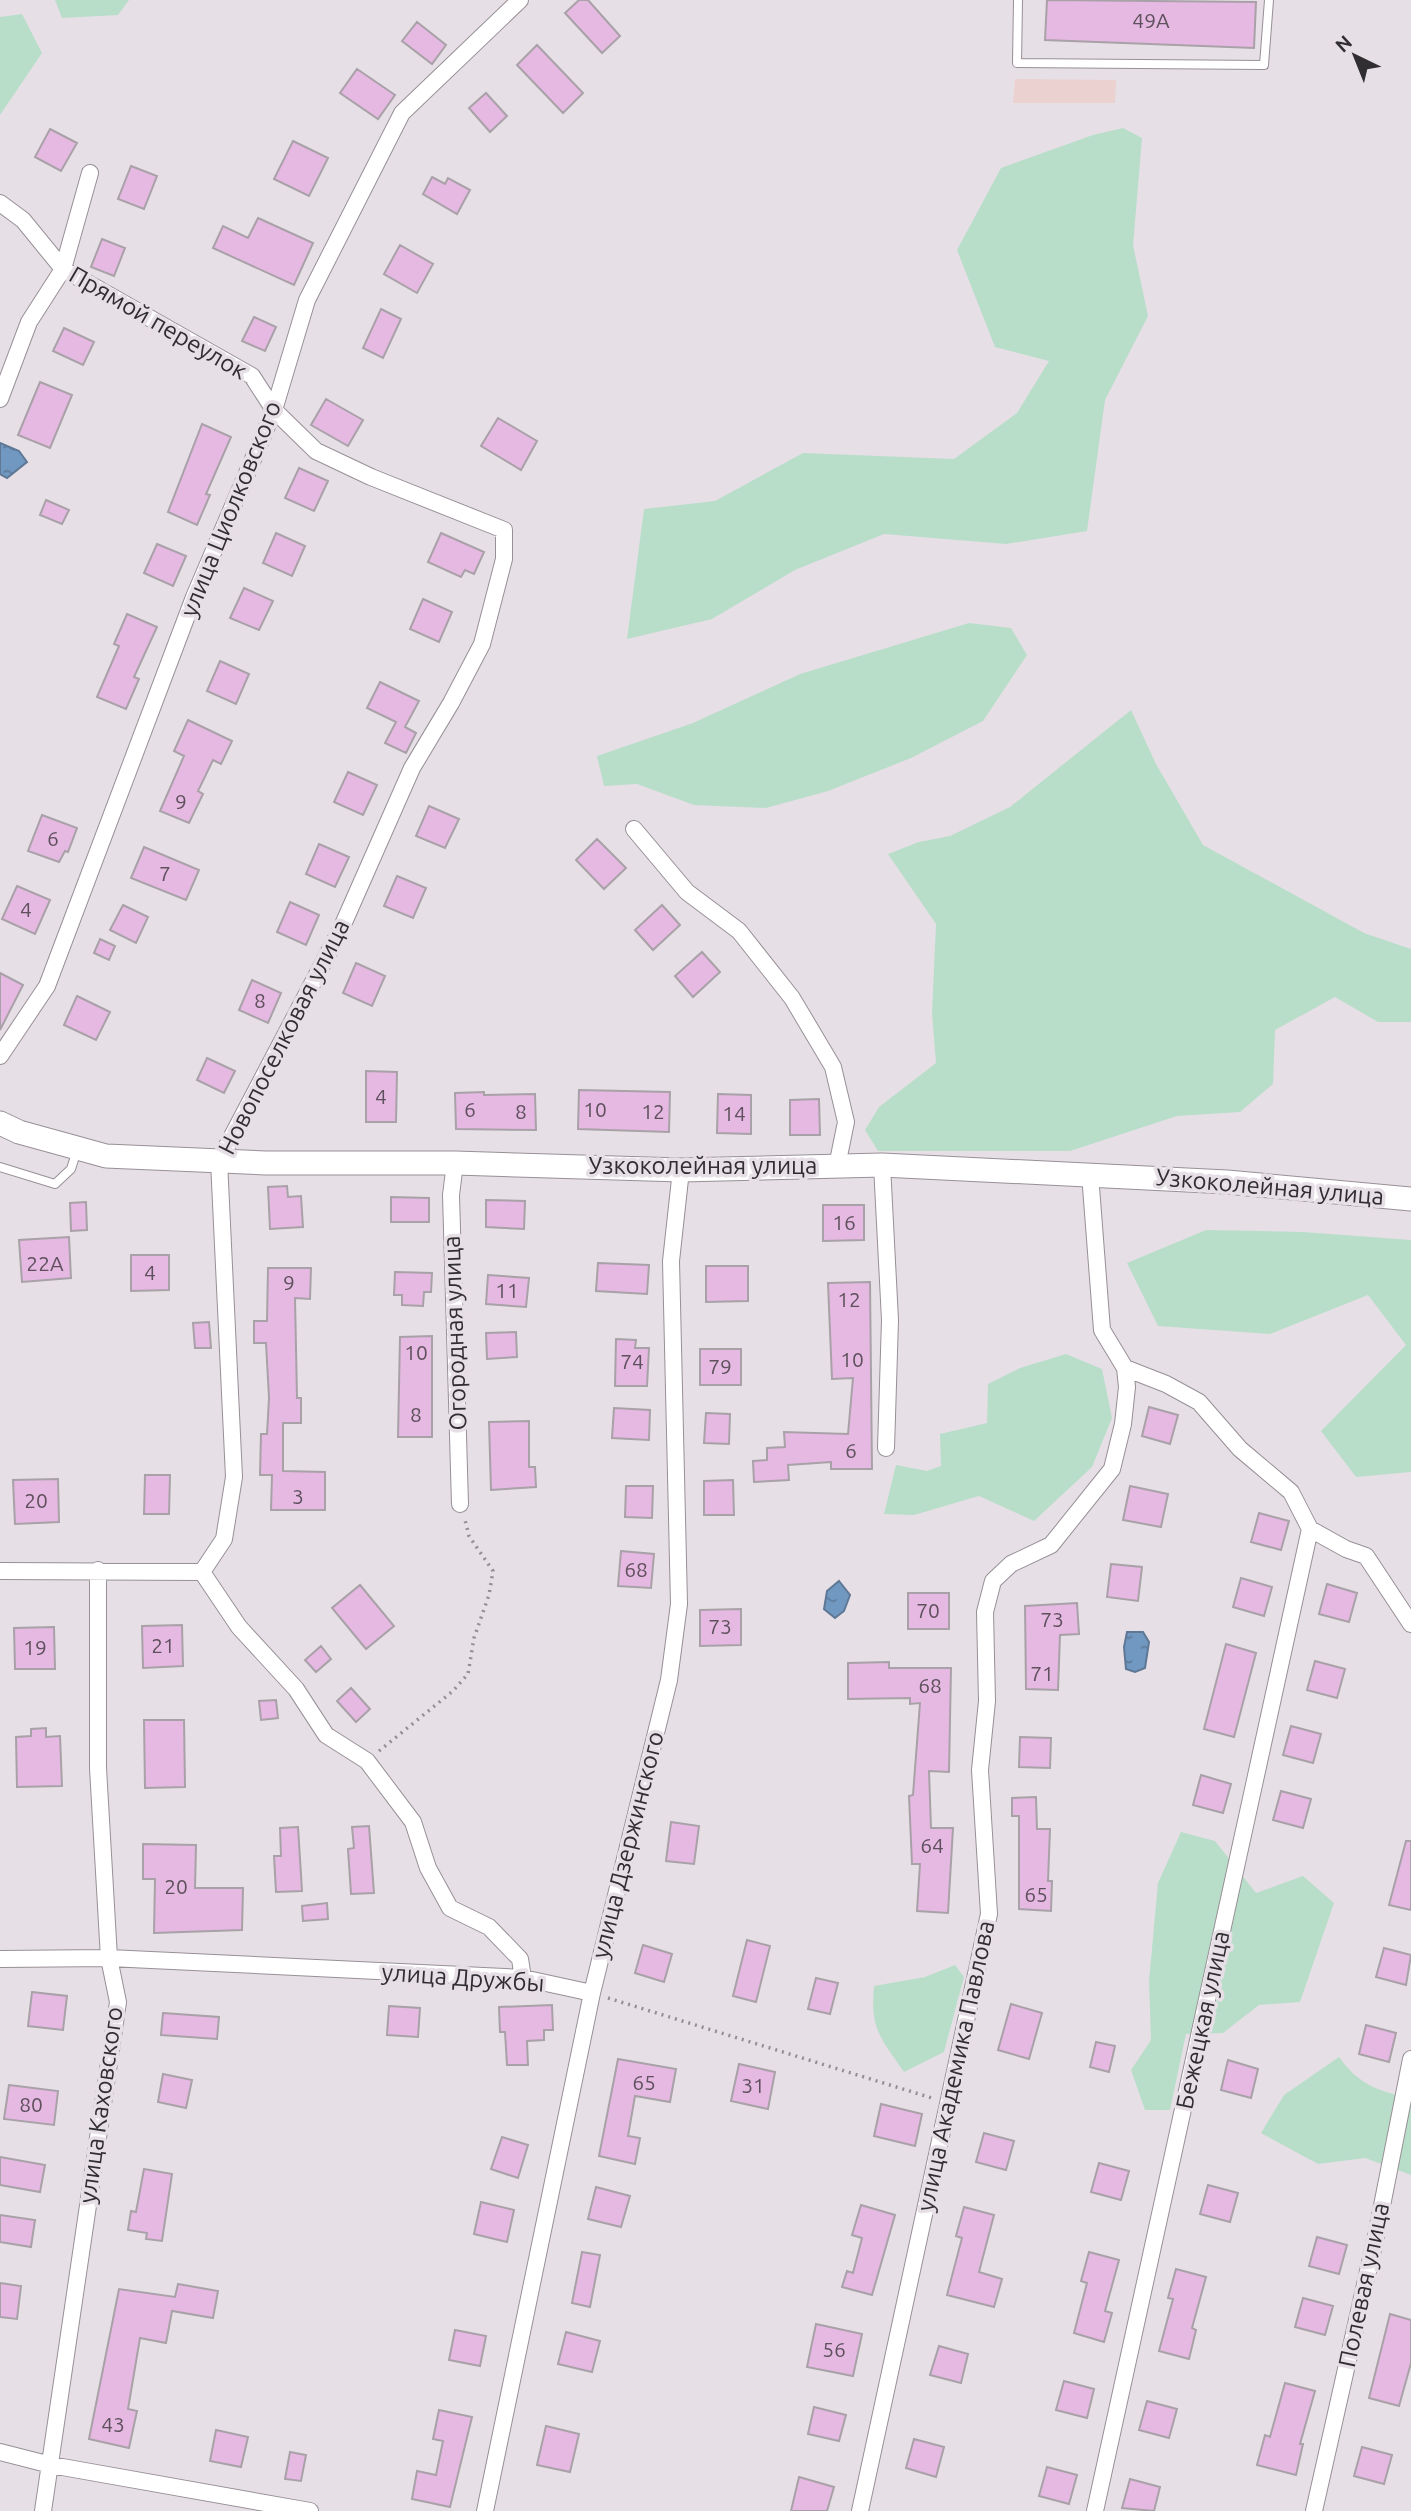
<svg xmlns="http://www.w3.org/2000/svg" width="1411" height="2511" font-family="Ubuntu,sans-serif">
<style>
.industrial{fill:#ebd1cf}
.grass{fill:#b8deca}
.water{fill:url(#water-ripples);stroke:#5e7895;stroke-width:2}
.building{fill:#e6b9e2;stroke:#a9a1a8;stroke-width:2}
.lines{fill:none;stroke-linecap:round;stroke-linejoin:round}
.lane-casing{stroke:#979096;stroke-width:10}
.street-casing{stroke:#979096;stroke-width:18}
.secondary-casing{stroke:#979096;stroke-width:25}
.path{stroke:#938e93;stroke-width:3.5;stroke-dasharray:2 5;stroke-linecap:butt}
.lane{stroke:#fff;stroke-width:8}
.street{stroke:#fff;stroke-width:16}
.secondary{stroke:#fff;stroke-width:23}
.labels{text-anchor:middle;stroke-width:7;stroke-linejoin:round;paint-order:stroke}
.number-label{font-size:21px;fill:#5e515d}
.street-label{font-size:24px;fill:#312e31;stroke:#e7dfe6}
</style>
<defs>
<pattern id="water-ripples" width="26" height="14" patternUnits="userSpaceOnUse" patternTransform="scale(1.75)"><rect width="26" height="14" fill="#7198c0"/><path d="M2 4q2-2 4 0t4 0M15 11q2-2 4 0t4 0" fill="none" stroke="#5d7c9d"/></pattern>
</defs>
<rect width="100%" height="100%" fill="#e7dfe6"/>
<path class="industrial" d="M1015 79 1116 80 1115 103H1013Z"/>
<path class="grass" d="M55 0H129L118 15 62 18Z
M22 14 42 53 0 115V17Z
M1123 128 1142 138 1133 245 1148 316 1105 400 1087 531 1006 544 884 534 795 570 712 619 627 639 644 509 715 501 803 453 954 459 1017 413 1049 361 995 347 957 250 1001 168 1093 135Z
M969 623 1011 628 1027 655 983 721 911 758 828 791 766 808 694 805 637 784 604 786 597 756 693 723 800 674Z
M1131 710 1156 764 1203 845 1364 933 1411 949V1022H1378L1335 997 1275 1030 1273 1084 1240 1112 1177 1116 1070 1151H878L865 1130 879 1107 936 1063 932 1013 936 924 888 854 919 842 950 836 1010 807Z
M1206 1230 1303 1232 1411 1240V1472L1356 1477 1321 1431 1406 1345 1368 1295 1270 1334 1158 1326 1127 1263Z
M1066 1354 1102 1369 1112 1418 1092 1467 1034 1521 979 1496 914 1515 884 1514 896 1465 927 1471 941 1466 940 1434 987 1423 988 1384 1020 1368Z
M1181 1832 1215 1841 1256 1893 1303 1876 1334 1903 1300 2002 1259 2005 1223 2033 1186 2034 1170 2110H1145L1131 2070 1151 2040 1149 1981 1158 1883Z
M955 1965 964 1977 944 2052 904 2072C880 2037 870 2029 874 1986L925 1977Z
M1339 2057C1358 2084 1379 2092 1411 2098V2175L1365 2158 1318 2164 1261 2133 1284 2095Z"/>
<path class="water" d="M0 443 19 451 27 462 7 478 0 474Z
M839 1581 850 1595 844 1611 835 1618 824 1609 827 1591Z
M1127 1632H1143L1149 1642 1145 1668 1135 1672 1126 1669 1124 1647Z"/>
<path class="building" d="M579 0H588L620 36 602 53 565 13Z
M1047 0 1256 2 1254 48 1045 40Z
M417 22 446 45 432 64 402 41Z
M537 45 583 93 563 113 517 65Z
M357 69 395 95 378 119 340 93Z
M486 93 507 116 490 132 469 108Z
M50 129 77 143 61 171 35 157Z
M293 141 328 158 309 196 274 179Z
M131 166 157 176 144 209 118 199Z
M432 177 445 184 448 178 470 190 457 214 423 194Z
M258 218 313 243 294 285 213 248 223 226 248 238Z
M102 239 125 248 114 276 91 267Z
M400 245 433 264 417 293 384 274Z
M381 309 401 319 383 358 363 348Z
M254 317 276 327 265 351 242 341Z
M64 328 94 342 83 365 53 351Z
M40 382 72 395 50 448 18 435Z
M326 399 363 420 348 446 311 425Z
M498 418 537 441 521 470 481 446Z
M202 424 231 437 206 494 210 495 197 525 168 512Z
M299 468 328 481 314 511 285 498Z
M46 500 69 510 62 524 40 515Z
M276 533 305 546 292 576 263 563Z
M441 533 484 552 474 574 465 570 461 577 428 562Z
M157 544 186 556 173 586 144 573Z
M244 588 273 601 259 630 230 618Z
M423 599 452 612 439 642 410 629Z
M127 614 157 627 134 677 139 679 126 709 97 697 119 646 114 644Z
M220 661 249 674 236 704 207 691Z
M380 682 419 701 405 727 416 733 406 753 385 743 396 722 367 708Z
M188 720 232 741 221 764 213 760 198 791 203 794 189 823 160 811 184 756 174 751Z
M348 772 377 785 363 815 334 802Z
M429 806 459 819 445 848 416 836Z
M42 815 77 828 68 852 65 851 59 862 28 851Z
M597 839 626 868 604 889 576 860Z
M319 844 349 857 335 887 306 874Z
M144 847 199 870 186 900 131 878Z
M397 876 426 888 413 918 384 906Z
M17 886 50 900 35 934 2 919Z
M290 902 319 915 306 945 277 932Z
M123 905 148 917 136 943 110 930Z
M662 905 680 925 653 950 635 930Z
M100 939 115 946 109 960 94 953Z
M702 952 720 972 693 997 675 976Z
M356 963 385 976 372 1006 343 993Z
M0 973 23 985 0 1030Z
M252 980 281 993 268 1023 239 1010Z
M77 996 110 1012 96 1040 64 1025Z
M207 1058 235 1071 224 1093 197 1080Z
M366 1071 397 1072 396 1122H366Z
M579 1090 670 1092 669 1132 578 1129Z
M484 1092V1095L535 1094 536 1130 456 1129 455 1093Z
M718 1094 751 1095V1134L717 1133Z
M819 1099 820 1135H790V1100Z
M287 1186 288 1197 301 1196 303 1227 270 1229 268 1187Z
M391 1197 429 1198V1222H391Z
M486 1200 525 1201 524 1229 486 1227Z
M86 1202 87 1230 71 1231 70 1203Z
M823 1205H864V1240L823 1241Z
M69 1237 71 1278 22 1282 19 1240Z
M131 1255H169V1290L131 1291Z
M598 1263 649 1265 647 1294 596 1291Z
M706 1266H748V1301L706 1302Z
M268 1268H311L310 1299 295 1298 297 1398H301V1423H283V1471L325 1472V1510H271L272 1475H260L261 1434H267L269 1398 266 1343H254V1321H267Z
M395 1272 432 1273 431 1292H424L423 1306 402 1305V1295H394Z
M488 1275 529 1278 526 1307 486 1304Z
M870 1282 872 1469H831V1462L788 1465 789 1480 754 1482 753 1461 767 1460V1448L785 1447 784 1432 848 1434 853 1378 832 1379 828 1283Z
M209 1322 211 1348H195L193 1323Z
M516 1332 517 1357 487 1359 486 1333Z
M432 1336V1437H398L400 1337Z
M616 1339 636 1340 635 1348H649L647 1386H615Z
M700 1349H741V1385H700Z
M1149 1407 1178 1415 1170 1444 1142 1436Z
M614 1408 650 1410 649 1440 612 1438Z
M706 1413 730 1414 729 1444 704 1443Z
M529 1421V1467H535L536 1487 491 1490 489 1422Z
M145 1475H170L169 1514H144Z
M58 1479 59 1522 15 1524 13 1480Z
M733 1480 734 1515H704V1481Z
M626 1486H653L652 1518 625 1517Z
M1130 1486 1168 1494 1161 1527 1123 1520Z
M1259 1513 1289 1521 1281 1550 1251 1542Z
M621 1551 654 1554 651 1588 618 1586Z
M1111 1564 1142 1567 1138 1601 1107 1597Z
M1241 1578 1272 1587 1264 1616 1233 1607Z
M1327 1584 1357 1593 1349 1622 1319 1614Z
M360 1585 394 1626 366 1649 332 1608Z
M908 1593H949V1629H908Z
M1077 1603 1079 1634 1060 1635 1058 1690 1026 1689 1025 1606Z
M741 1609V1645L700 1646V1610Z
M182 1625 183 1666 143 1668 142 1626Z
M54 1627 55 1669H15L14 1628Z
M1226 1644 1256 1653 1234 1737 1204 1729Z
M321 1646 331 1659 316 1672 305 1660Z
M1315 1661 1345 1669 1337 1698 1307 1690Z
M889 1662V1668H951L949 1772 929 1771 931 1828H953L948 1913 917 1911 920 1864H912L909 1796 913 1795 920 1703 910 1704V1698L848 1699V1663Z
M351 1688 370 1709 356 1722 337 1701Z
M276 1700 278 1718 261 1720 259 1701Z
M144 1720H184L185 1787 145 1788Z
M1291 1726 1321 1734 1313 1763 1283 1755Z
M46 1728V1737L60 1736 62 1786 17 1787 16 1737 31 1736V1729Z
M1020 1737 1051 1738 1050 1768 1019 1767Z
M1201 1775 1231 1784 1223 1813 1193 1805Z
M1281 1791 1311 1799 1303 1828 1273 1820Z
M1036 1797 1037 1829H1050L1048 1881H1052L1051 1911 1019 1909V1816H1012V1798Z
M671 1822 699 1826 694 1864 666 1861Z
M369 1826 374 1893 351 1894 348 1849 354 1848 352 1827Z
M298 1827 302 1891 276 1892 274 1856H281L280 1828Z
M1406 1841H1411V1910L1389 1905Z
M143 1844 196 1845 195 1888H243L242 1930 154 1933 155 1879H143Z
M327 1903 328 1919 303 1921 302 1906Z
M747 1940 770 1946 756 2002 733 1996Z
M643 1945 672 1954 664 1982 635 1973Z
M1384 1948 1411 1955 1406 1985 1376 1977Z
M816 1978 838 1983 830 2014 808 2009Z
M32 1992 67 1996 63 2030 28 2026Z
M1011 2004 1042 2013 1029 2059 998 2050Z
M552 2005 553 2030H544V2040L527 2041 528 2065H507L505 2032H500L499 2007Z
M389 2006 420 2008 418 2037 387 2035Z
M163 2013 219 2017 217 2039 161 2035Z
M1366 2025 1396 2033 1389 2062 1359 2054Z
M1096 2042 1115 2046 1109 2072 1090 2067Z
M618 2059 676 2069 670 2102 635 2096 628 2136 640 2138 635 2164 599 2156Z
M1228 2060 1258 2069 1251 2098 1221 2090Z
M739 2064 775 2072 768 2109 731 2101Z
M163 2074 192 2080 186 2108 158 2102Z
M9 2085 58 2091 54 2125 4 2119Z
M881 2104 922 2114 915 2146 874 2136Z
M984 2133 1014 2141 1006 2170 976 2162Z
M502 2137 528 2145 518 2178 491 2169Z
M0 2157 45 2165 40 2192 0 2185Z
M1099 2163 1129 2171 1121 2200 1091 2192Z
M144 2169 172 2174 162 2241 146 2239 147 2233 128 2230 131 2211 136 2212Z
M1208 2185 1238 2193 1230 2222 1200 2214Z
M596 2187 630 2196 621 2227 588 2219Z
M481 2202 514 2210 507 2242 474 2234Z
M861 2205 895 2215 872 2295 842 2287 847 2271 853 2273 862 2238 852 2235Z
M964 2207 994 2215 979 2272 1002 2279 994 2307 947 2295 962 2238 956 2236Z
M0 2215 35 2220 31 2247 0 2242Z
M1317 2237 1347 2245 1339 2274 1309 2266Z
M582 2252 600 2255 590 2307 572 2303Z
M1089 2252 1119 2260 1105 2311 1112 2313 1104 2342 1074 2333 1087 2283 1081 2281Z
M1176 2269 1206 2277 1192 2328 1196 2330 1189 2359 1159 2351 1173 2299 1168 2298Z
M0 2283 21 2286 17 2319 0 2317Z
M178 2284 218 2291 213 2318 172 2311 166 2343 140 2338 128 2409 137 2411 129 2448 89 2439 119 2289 175 2297Z
M1303 2298 1333 2306 1325 2335 1295 2327Z
M1390 2314 1411 2320V2363L1399 2406 1369 2398Z
M816 2324 862 2334 853 2376 807 2367Z
M455 2330 486 2336 480 2366 449 2360Z
M566 2332 600 2341 592 2372 558 2364Z
M939 2346 968 2354 961 2383 930 2375Z
M1064 2381 1094 2389 1087 2418 1056 2410Z
M1285 2383 1315 2391 1300 2444H1303L1296 2475 1257 2465 1265 2435 1270 2437Z
M1147 2401 1177 2409 1169 2438 1139 2430Z
M814 2407 846 2415 839 2441 808 2434Z
M439 2410 472 2417 450 2507 412 2499 417 2471 436 2475 443 2441 433 2439Z
M546 2426 579 2434 570 2472 537 2465Z
M216 2430 248 2437 241 2467 210 2461Z
M914 2439 944 2447 936 2477 906 2468Z
M1362 2447 1392 2455 1384 2484 1354 2476Z
M290 2452 306 2455 301 2481 285 2479Z
M1047 2467 1077 2475 1069 2504 1039 2496Z
M799 2477 834 2487 827 2511H791Z
M1130 2479 1160 2487 1154 2511 1122 2508Z"/>
<g class="lines">
<defs>
<path id="lane" d="M1018 0 1017 63 1264 65 1269 0
M0 1167 55 1184 71 1169 77 1150"/>
<path id="street" d="M0 203 23 220 63 269 252 376 274 410 316 451 371 477 504 530V559L482 644 451 703 412 768 341 929 219 1161 234 1477 224 1539 202 1572
M0 399 29 322 63 269 90 173
M634 829 687 892 739 931 792 998 833 1067 846 1122 837 1166
M0 1056 47 986 194 597 274 410 307 300 402 113 520 0
M455 1163 451 1195 460 1504
M882 1165 890 1320 886 1448
M1125 1368 1166 1384 1199 1402 1240 1449 1291 1492 1310 1529
M1310 1529 1346 1549 1366 1556 1411 1624
M0 1571 202 1572 239 1627 296 1689 326 1735 367 1761 413 1822 428 1868 450 1908 489 1927 520 1959 523 1978
M0 1959 109 1958 523 1978 592 1993
M0 2452 51 2465 310 2511
M43 2511 118 2002 109 1958 98 1768V1570
M485 2511 592 1993 669 1680 679 1604 671 1261 681 1170
M860 2511 989 1914 980 1770 987 1701 985 1612 993 1581 1011 1564 1051 1545 1112 1469 1123 1424 1127 1387 1125 1368 1102 1330 1090 1174
M1095 2511 1310 1529
M1314 2511 1376 2236 1411 2059"/>
<path id="secondary" d="M0 1123 19 1132 106 1156 266 1163H455L681 1170 882 1165 1227 1182 1411 1199"/>
</defs>
<use href="#lane" class="lane-casing"/>
<use href="#street" class="street-casing"/>
<use href="#secondary" class="secondary-casing"/>
<path class="path" d="M379 1751 453 1691 468 1674 474 1638 489 1595 493 1571 469 1536 465 1520
M608 1998 932 2098"/>
<use href="#lane" class="lane"/>
<use href="#street" class="street"/>
<use href="#secondary" class="secondary"/>
</g>
<g class="labels">
<g class="number-label">
<text x="1151" y="28">49А</text>
<text x="181" y="809">9</text>
<text x="53" y="846">6</text>
<text x="165" y="881">7</text>
<text x="26" y="917">4</text>
<text x="260" y="1008">8</text>
<text x="381" y="1104">4</text>
<text x="470" y="1117">6</text>
<text x="595" y="1117">10</text>
<text x="521" y="1119">8</text>
<text x="653" y="1119">12</text>
<text x="734" y="1121">14</text>
<text x="844" y="1230">16</text>
<text x="45" y="1271">22А</text>
<text x="150" y="1280">4</text>
<text x="289" y="1290">9</text>
<text x="507" y="1298">11</text>
<text x="849" y="1307">12</text>
<text x="416" y="1360">10</text>
<text x="852" y="1367">10</text>
<text x="632" y="1369">74</text>
<text x="720" y="1374">79</text>
<text x="416" y="1422">8</text>
<text x="851" y="1458">6</text>
<text x="298" y="1504">3</text>
<text x="36" y="1508">20</text>
<text x="636" y="1577">68</text>
<text x="928" y="1618">70</text>
<text x="1052" y="1627">73</text>
<text x="720" y="1634">73</text>
<text x="163" y="1653">21</text>
<text x="35" y="1655">19</text>
<text x="1042" y="1681">71</text>
<text x="930" y="1693">68</text>
<text x="932" y="1853">64</text>
<text x="176" y="1894">20</text>
<text x="1036" y="1902">65</text>
<text x="644" y="2090">65</text>
<text x="753" y="2093">31</text>
<text x="31" y="2112">80</text>
<text x="834" y="2357">56</text>
<text x="113" y="2432">43</text>
</g>
<g class="street-label">
<text transform="translate(158 323) rotate(30)" y="8">Прямой переулок</text>
<text transform="translate(231 509) rotate(-68)" y="8">улица Циолковского</text>
<text transform="translate(284 1037) rotate(-63)" y="8">Новопоселковая улица</text>
<text x="703" y="1174">Узкоколейная улица</text>
<text transform="translate(1270 1187) rotate(5)" y="8">Узкоколейная улица</text>
<text transform="translate(455 1333) rotate(-92)" y="8">Огородная улица</text>
<text transform="translate(628 1845) rotate(-76)" y="8">улица Дзержинского</text>
<text transform="translate(463 1978) rotate(4)" y="8">улица Дружбы</text>
<text transform="translate(1203 2020) rotate(-78)" y="8">Бежецкая улица</text>
<text transform="translate(956 2066) rotate(-78)" y="8">улица Академика Павлова</text>
<text transform="translate(101 2105) rotate(-82)" y="8">улица Каховского</text>
<text transform="translate(1364 2285) rotate(-78)" y="8">Полевая улица</text>
</g>
</g>
<g transform="translate(1355 56) rotate(317)" stroke="#e7dfe6" stroke-width="5" paint-order="stroke">
<path d="M0-5L12 26L0 18L-12 26Z" fill="#312e31"/>
<text y="-10" font-size="19" font-weight="bold" text-anchor="middle" fill="#312e31">N</text>
</g>
</svg>
